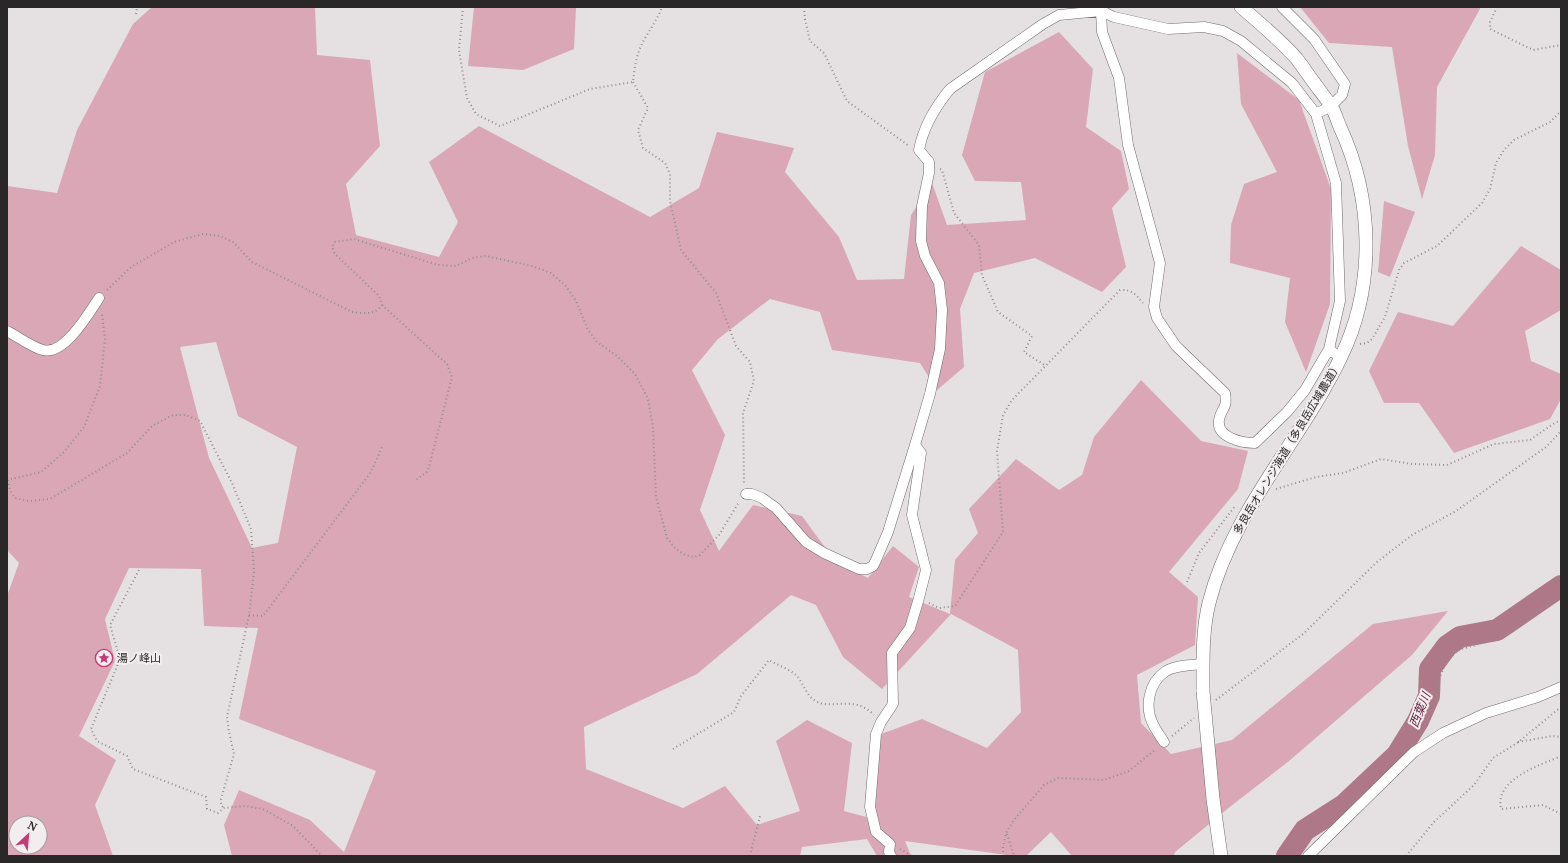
<svg xmlns="http://www.w3.org/2000/svg" width="1568" height="863" font-family="'Noto Serif','Noto Sans JP',serif">
<style>
.green{fill:#daa7b7;fill-rule:evenodd}
.lines{fill:none;stroke-linecap:round;stroke-linejoin:round}
.river{stroke:#af7889;stroke-width:22}
.minor-casing{stroke:#706c6d;stroke-width:11}
.tertiary-casing{stroke:#706c6d;stroke-width:14}
.path{stroke:#928e8f;stroke-width:2;stroke-dasharray:1 3;stroke-linecap:butt}
.minor{stroke:#fff;stroke-width:10}
.tertiary{stroke:#fff;stroke-width:13}
.tertiary-bridge-casing{stroke:#706c6d;stroke-width:14;stroke-linecap:butt}
.tertiary-bridge{stroke:#fff;stroke-width:13}
.labels{text-anchor:middle;stroke-width:4;stroke-linejoin:round;paint-order:stroke}
.street-label{font-size:11px;fill:#292727;stroke:#f2edee}
.poi-label{font-size:11px;fill:#292727;stroke:#f2edee;text-anchor:start}
.water-label{font-size:12px;font-style:italic;fill:#6b2541;stroke:#f2edee}
</style>
<rect width="100%" height="100%" fill="#e5e0e1"/>
<path class="green" d="M152 7H315L317 55 370 60 380 146 346 184 356 235 439 257 458 222 429 162 479 126 650 217 699 188 717 132 794 148 785 172 839 237 857 280 904 279 911 215 932 183 947 225 1026 220 1021 182 975 181 962 155 985 72 1059 32 1093 69 1086 127 1121 151 1129 189 1112 208 1126 267 1102 292 1035 258 974 273 960 309 964 367 937 390 920 363 832 350 820 312 770 299 718 339 692 370 725 435 700 510 719 551 753 505 802 516 835 561 868 578 893 546 919 567 909 597 950 614 955 560 978 533 969 509 1016 459 1059 490 1082 475 1094 437 1141 380 1201 441 1248 451 1238 489 1169 572 1198 597 1195 645 1137 675 1141 723 1171 754 1232 740 1373 624 1448 611 1412 655 1289 761 1231 806 1175 852 1174 856H1072L1051 832 1026 856H1014L905 841 911 856H877L867 839 802 847 800 856H232L224 825 239 790 310 820 344 852 376 771 239 719 258 628 204 626 201 569 129 568 105 619 115 661 79 736 116 760 95 805 113 856H7V596L19 563 7 550V186L57 193 77 130 133 24ZM216 342 238 416 297 447 278 543 252 548 209 458 180 347ZM791 595 816 605 843 657 882 689 951 614 1018 650 1021 712 987 748 922 719 881 734 870 818 844 811 852 743 807 720 776 741 800 811 757 825 725 786 683 808 586 769 584 727 697 674ZM16 823H40V847H16Z
M474 7H576L574 49 523 70 468 66Z
M1300 7H1481L1437 87 1435 155 1422 199 1408 146 1392 47 1329 43Z
M1237 53 1299 100 1331 189 1330 304 1306 372 1285 322 1290 278 1230 263 1231 225 1244 184 1277 172 1241 104Z
M1384 201 1415 212 1390 277 1378 272Z
M1521 246 1561 270V310L1525 331 1531 361 1561 374V399L1550 419 1454 453 1419 403H1384L1369 371 1398 312 1453 326Z"/>
<g class="lines">
<path class="river" d="M1287 856 1305 830 1344 805 1397 755 1418 721 1429 696 1430 669 1447 646 1460 637 1497 630 1561 586"/>
<defs>
<path id="minor" d="M1103 7 1101 11 1102 32 1119 78 1128 145 1160 263 1154 307 1157 318 1176 346 1225 393C1228 410 1221 407 1219 420 1216 438 1243 443 1255 443L1287 412 1305 390 1329 349
M1316 114 1336 183 1340 301 1329 349 1334 353
M7 331C17 336 33 348 43 350 64 356 89 313 99 298
M746 494H752L762 498 776 508 806 542 824 553 859 569H867L873 566 876 560 888 532 915 445 930 394 940 349 942 310 939 283 925 256 921 241 922 206 929 173V162L919 150C923 128 936 106 950 89L1043 24 1059 15 1101 11 1114 17 1168 29 1204 27 1223 31 1241 41 1292 83 1316 114 1331 106 1342 95 1345 84 1314 39 1282 7
M1164 742C1161 737 1157 732 1154 726 1144 708 1148 683 1166 671 1176 665 1191 665 1203 664
M891 856 889 852 890 844 876 832 870 807 876 734 881 722 893 704 892 653 910 628 919 598 926 570 912 515 921 453 915 445
M1308 856 1414 752 1443 733 1486 713 1538 697 1561 687"/>
<path id="tertiary" d="M1203 691C1203 662 1202 631 1209 603 1232 511 1301 441 1341 357 1376 285 1373 198 1340 127 1337 120 1335 112 1331 106 1326 98 1320 91 1315 84 1309 76 1303 67 1297 59 1280 40 1260 23 1241 7"/>
</defs>
<use href="#minor" class="minor-casing"/>
<use href="#tertiary" class="tertiary-casing"/>
<path class="path" d="M463 7 459 50 467 98 476 114 500 126 590 89 633 82C634 73 635 63 638 54 643 37 656 24 662 7
M804 7 805 19 810 41 824 53 847 101 909 146
M1497 7 1490 22V29L1533 50 1561 45
M136 14 137 7
M633 82 648 108 638 130 643 148 665 163 670 174V201L681 250 716 293 736 346 750 362 754 381 743 413 744 483
M940 169 942 170 954 213 979 245 982 275 998 312 1032 336 1024 352 1046 366
M107 290 131 267 174 242 203 234 220 236 233 242 252 262 352 312C364 313 374 316 382 305L379 296 335 254 332 247 335 242 354 239 438 265 456 266 472 258 486 256 532 266 551 273 566 286 576 301 588 330 597 342 617 356 635 374 648 399 653 427 656 497 667 538 676 549 685 555 694 557 700 555 719 535 739 502
M382 305 447 364 452 377 428 471 416 480
M1360 344 1367 343 1372 339 1385 317 1399 270 1404 263 1437 246 1482 203 1490 189 1496 163 1504 150 1514 140 1550 122 1561 111
M7 480 41 472 64 452 84 427 100 386 105 339 102 314
M8 480 10 490 15 498 29 501 50 499 127 453 152 426 173 415H186L200 421 232 483 251 529 254 572 249 615 227 717 229 732 234 754 221 799V805L224 808
M1276 489 1316 477 1343 473 1381 459 1412 464 1447 465 1494 444 1530 440 1556 422 1561 421
M139 570 110 625 120 659 91 729 97 741 127 756 133 769 206 797 207 809 218 813 224 808 245 806 263 809 293 826 322 856
M1187 582 1199 553 1236 505
M929 603 939 608 955 606 1003 532 997 451 1003 415 1012 400 1120 290C1132 289 1136 295 1143 303
M249 615 263 616 371 472 383 445
M1216 700 1303 634 1377 562 1412 535 1456 511 1546 447 1561 431
M1420 735 1437 702 1438 682 1446 662 1458 650 1500 638 1561 595
M1172 736 1194 718
M1518 742 1552 736 1561 737
M673 749 734 712 741 696 769 660C777 665 789 669 796 675 803 682 806 695 814 700 832 712 852 693 874 715
M1561 756C1541 765 1494 779 1501 809L1543 805 1561 814
M1007 834 1014 856
M900 849 912 856
M750 856 760 816
M1003 856V847L1006 833 1014 820 1044 785 1058 778 1104 780 1129 771 1156 749
M1406 856 1434 822 1474 785 1493 758 1517 743 1561 707"/>
<use href="#minor" class="minor"/>
<use href="#tertiary" class="tertiary"/>
<defs>
<path id="tertiary-bridge" d="M1203 691 1213 799 1221 856"/>
</defs>
<use href="#tertiary-bridge" class="tertiary-bridge-casing"/>
<use href="#tertiary-bridge" class="tertiary-bridge"/>
</g>
<defs>
<symbol id="sight-ring" viewBox="-11 -11 22 22"><circle r="9.5" fill="#f2edee" stroke="#c43b75" stroke-width="1.5"/><path d="M0-6L1.8-2.2L6-1.7L2.9 1.2L3.7 5.4L0 3.3L-3.7 5.4L-2.9 1.2L-6-1.7L-1.8-2.2Z" fill="#c43b75"/></symbol>
</defs>
<g fill-rule="evenodd">
<use href="#sight-ring" x="94" y="648" width="20" height="20"/>
</g>
<g class="labels">
<g class="street-label">
<text transform="translate(1287 448) rotate(-59)" y="4">多良岳オレンジ海道（多良岳広域農道）</text>
</g>
<g class="poi-label">
<text x="117" y="662">湯ノ峰山</text>
</g>
<g class="water-label">
<text transform="translate(1420 710) rotate(-68)" y="4">西葉川</text>
</g>
</g>
<rect width="1568" height="863" fill="none" stroke="#292727" stroke-width="16"/>
<g transform="translate(28 835) rotate(26)"><circle r="19" fill="#f2edee" stroke="#a29e9e"/>
<path d="M0-3L7 15L0 10L-7 15Z" fill="#c43b75"/>
<text y="-6" font-size="11" font-weight="bold" text-anchor="middle" fill="#292727">N</text>
</g>
</svg>
